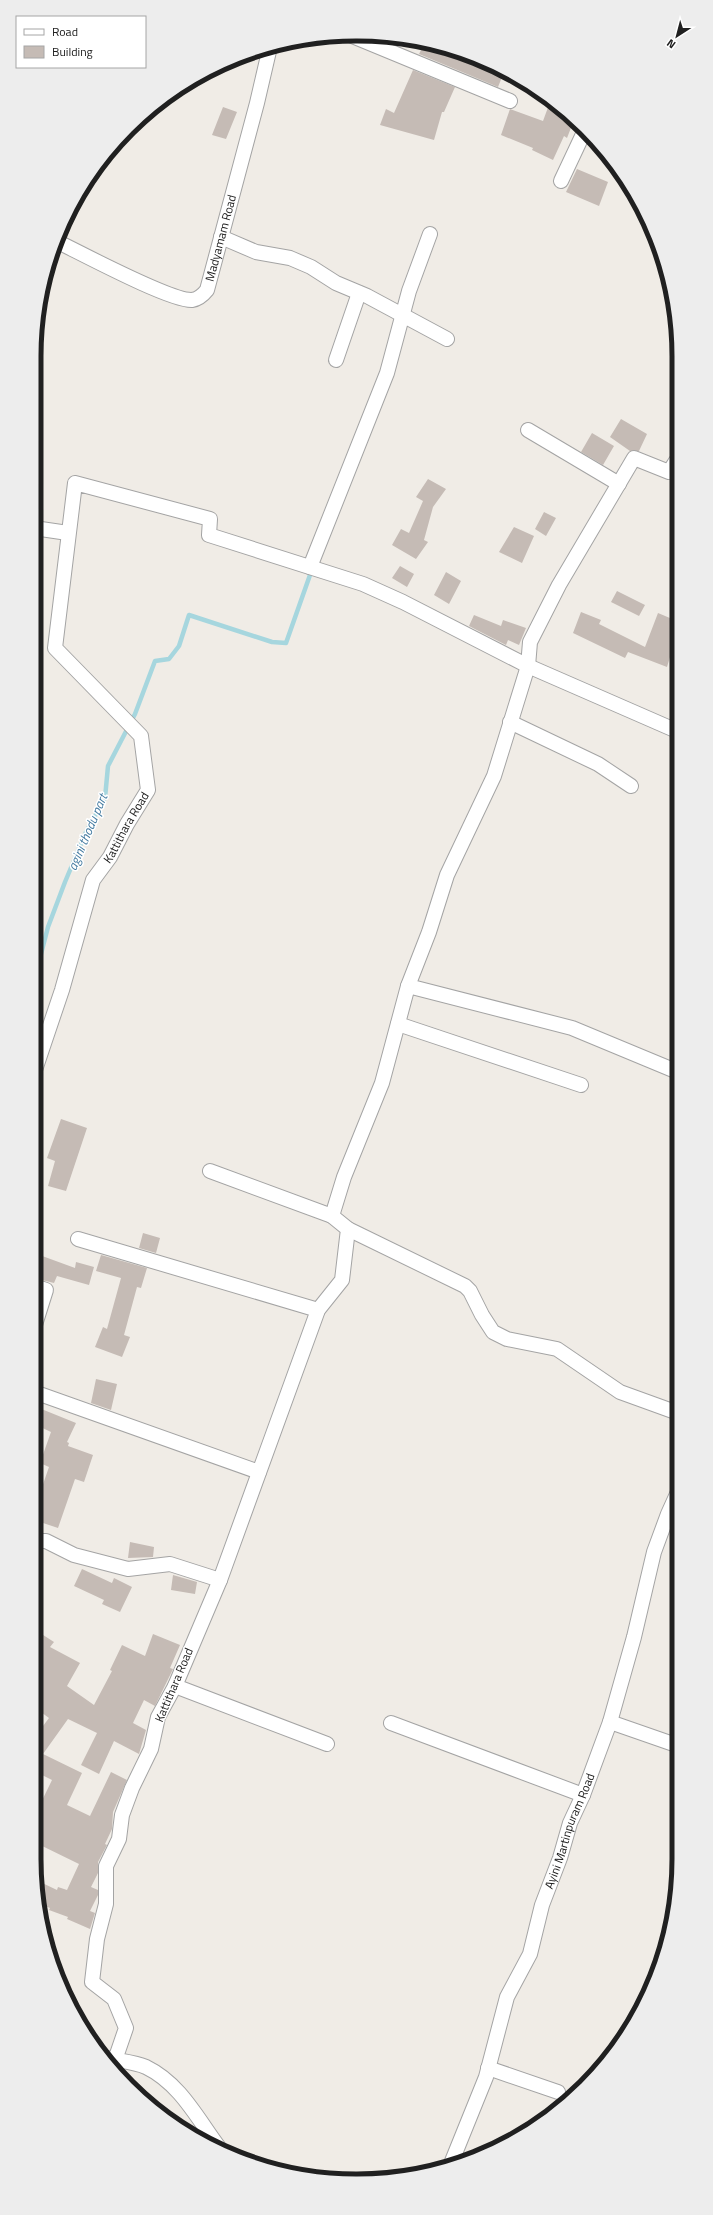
<svg xmlns="http://www.w3.org/2000/svg" width="713" height="2215" font-family="'Titillium Web',sans-serif">
<style>
.lines{fill:none;stroke-linecap:round;stroke-linejoin:round}
.stream{stroke:#a6d6de;stroke-width:4.5}
.building{fill:#c5bbb5}
.minor-casing{stroke:#a4a4a4;stroke-width:16}
.minor{stroke:#fff;stroke-width:14}
.labels{text-anchor:middle;stroke-width:3;stroke-linejoin:round;paint-order:stroke}
.street-label{font-size:12px;fill:#202020;stroke:#fff}
.water-label{font-size:13px;font-style:italic;fill:#447ba1;stroke:#fff}
.rim{fill:none;stroke:#202020;stroke-width:5}
</style>
<rect width="100%" height="100%" fill="#f0ece6"/>
<g class="lines">
<path class="stream" d="M34 981 48 927 65 882 86 832 105 798 108 766 135 714 155 661 169 659 179 646 189 615 272 642 286 643 310 575"/>
</g>
<path class="building" d="M425 42 504 72 498 87 419 54Z
M413 70 455 87 444 112H442L434 140 380 125 386 109 394 113Z
M550 102 563 112 561 115 574 120 567 138 564 136 553 160 532 150 533 148 501 135 510 109 543 121Z
M223 107 237 112 226 139 212 135Z
M577 169 608 182 599 206 566 192Z
M621 419 647 434 639 451H630L610 437Z
M592 433 614 446 603 465 581 452Z
M428 479 446 489 433 507 424 540 428 542 416 559 392 545 401 529 409 533 423 501 416 497Z
M544 512 556 518 546 536 535 529Z
M514 527 534 536 522 563 499 552Z
M400 566 414 574 407 587 392 578Z
M446 572 461 581 449 604 434 595Z
M617 591 645 605 639 616 611 602Z
M581 612 601 620 599 624 645 647 658 613 677 621V634L667 667 628 652 625 658 573 633Z
M474 615 501 626 503 620 526 628 519 645 508 640 506 645 469 626Z
M61 1119 87 1128 66 1191 48 1186 55 1161 47 1158Z
M143 1233 160 1238 156 1253 139 1248Z
M34 1253 75 1268 76 1262 94 1267 89 1285 57 1276 54 1283 34 1278Z
M101 1255 147 1268 141 1288 137 1287 124 1335 130 1337 122 1357 95 1347 103 1327 107 1329 121 1278 96 1271Z
M96 1379 117 1384 111 1410 91 1403Z
M34 1406 76 1423 67 1442 69 1443 68 1446 93 1455 84 1482 75 1479 58 1528 34 1520V1510L49 1467 40 1463 51 1432 34 1424Z
M130 1542 154 1547 153 1557 128 1558Z
M82 1569 112 1583 114 1578 132 1587 120 1612 102 1604 104 1600 74 1586Z
M173 1575 197 1582 195 1594 171 1590Z
M40 1633 54 1642 50 1647 80 1663 67 1686 94 1705 112 1671 110 1670 122 1645 145 1656 153 1634 180 1645 170 1668 173 1669 155 1706 144 1700 133 1723 146 1730 139 1754 114 1741 99 1774 81 1765 97 1733 68 1719 43 1754 82 1773 67 1805 90 1816 111 1772 127 1780 113 1812 112 1829 105 1844 107 1845 98 1862V1873L91 1887 98 1890V1895L90 1911 95 1913 90 1929 67 1919 68 1917 49 1910 50 1908 38 1903 36 1880 57 1890 58 1887 67 1890 79 1864 34 1842V1817L52 1780 34 1771V1738L49 1718 34 1707V1641Z"/>
<g class="lines">
<defs>
<g id="minor">
<path d="M350 35 510 101"/>
<path d="M561 181 585 130"/>
<path d="M221 237 256 252 290 258 311 267 336 283 367 296 447 339"/>
<path id="s1" d="M56 241C81 253 170 301 192 300 199 299 203 295 207 290L257 103 270 47"/>
<path d="M336 360 359 293"/>
<path d="M528 430 619 484"/>
<path d="M34 528 68 533"/>
<path d="M310 567 387 373 409 291 430 234"/>
<path d="M510 722 598 764 631 786"/>
<path d="M408 986 572 1028 678 1072"/>
<path d="M398 1024 581 1085"/>
<path id="s2" d="M34 1073 62 990 93 880 110 857 127 824 148 790 141 736 55 648 75 483 210 519 209 535 363 584 403 602 528 666 677 731"/>
<path d="M210 1171 332 1216"/>
<path d="M348 1229 465 1286 470 1291 482 1315 493 1332 507 1339 557 1349 620 1392 678 1413"/>
<path d="M78 1239 318 1310"/>
<path d="M34 1286 46 1290 34 1328"/>
<path d="M34 1392 259 1472"/>
<path d="M34 1541H46L74 1555 128 1569 170 1564 220 1580 175 1686 158 1717 151 1749 132 1788 122 1815 119 1839 106 1866V1904L97 1939 92 1982 114 1999 126 2028 115 2060 114 2070"/>
<path d="M220 1580 318 1310 342 1280 348 1229 332 1216 344 1177 382 1083 408 986 429 932 447 875 494 776 528 666 530 642 559 585 634 458 669 472 676 461"/>
<path d="M175 1686 327 1744"/>
<path d="M610 1722 679 1746"/>
<path d="M391 1723 583 1795"/>
<path d="M107 2058C119 2061 134 2062 146 2067 181 2084 198 2120 221 2150"/>
<path d="M488 2068 558 2092"/>
<path id="s3" d="M450 2166 486 2077 507 1997 530 1954 542 1905 560 1858 570 1823 583 1795 610 1722 634 1637 654 1552 668 1514 678 1492"/>
</g>
</defs>
<use href="#minor" class="minor-casing"/>
<use href="#minor" class="minor"/>
</g>
<g class="labels">
<g class="street-label">
<text dy="4" stroke="none"><textPath href="#s1" startOffset="221">Madyamam Road</textPath></text>
<text dy="4" stroke="none"><textPath href="#s2" startOffset="264">Kattithara Road</textPath></text>
<text transform="translate(174 1685) rotate(-67)" y="4">Kattithara Road</text>
<text dy="4" stroke="none"><textPath href="#s3" startOffset="357">Ayini Martinpuram Road</textPath></text>
</g>
<g class="water-label">
<text transform="translate(87 832) rotate(-67)" y="5">agini thodu part</text>
</g>
</g>
<path d="M0 0H713V2215H0ZM356 41H357A315 315 0 0 1 672 356V1859A315 315 0 0 1 357 2174H356A315 315 0 0 1 41 1859V356A315 315 0 0 1 356 41Z" fill="#ededed" fill-rule="evenodd"/>
<path class="rim" d="M356 41H357A315 315 0 0 1 672 356V1859A315 315 0 0 1 357 2174H356A315 315 0 0 1 41 1859V356A315 315 0 0 1 356 41Z"/>
<rect x="16" y="16" width="130" height="52" fill="#ffffff" stroke="#a6a6a6"/>
<rect x="24" y="29" width="20" height="6" fill="#ffffff" stroke="#a6a6a6"/>
<text x="52" y="36" font-size="12" fill="#202020">Road</text>
<rect x="24" y="46" width="20" height="12" fill="#c5bbb5" stroke="#a6a6a6"/>
<text x="52" y="56" font-size="12" fill="#202020">Building</text>
<g transform="translate(677 36) rotate(216)" stroke="#ffffff" stroke-width="3" paint-order="stroke">
<path d="M0-3L7 15L0 10L-7 15Z" fill="#202020"/>
<text y="-6" font-size="11" font-weight="bold" text-anchor="middle" fill="#202020">N</text>
</g>
</svg>
